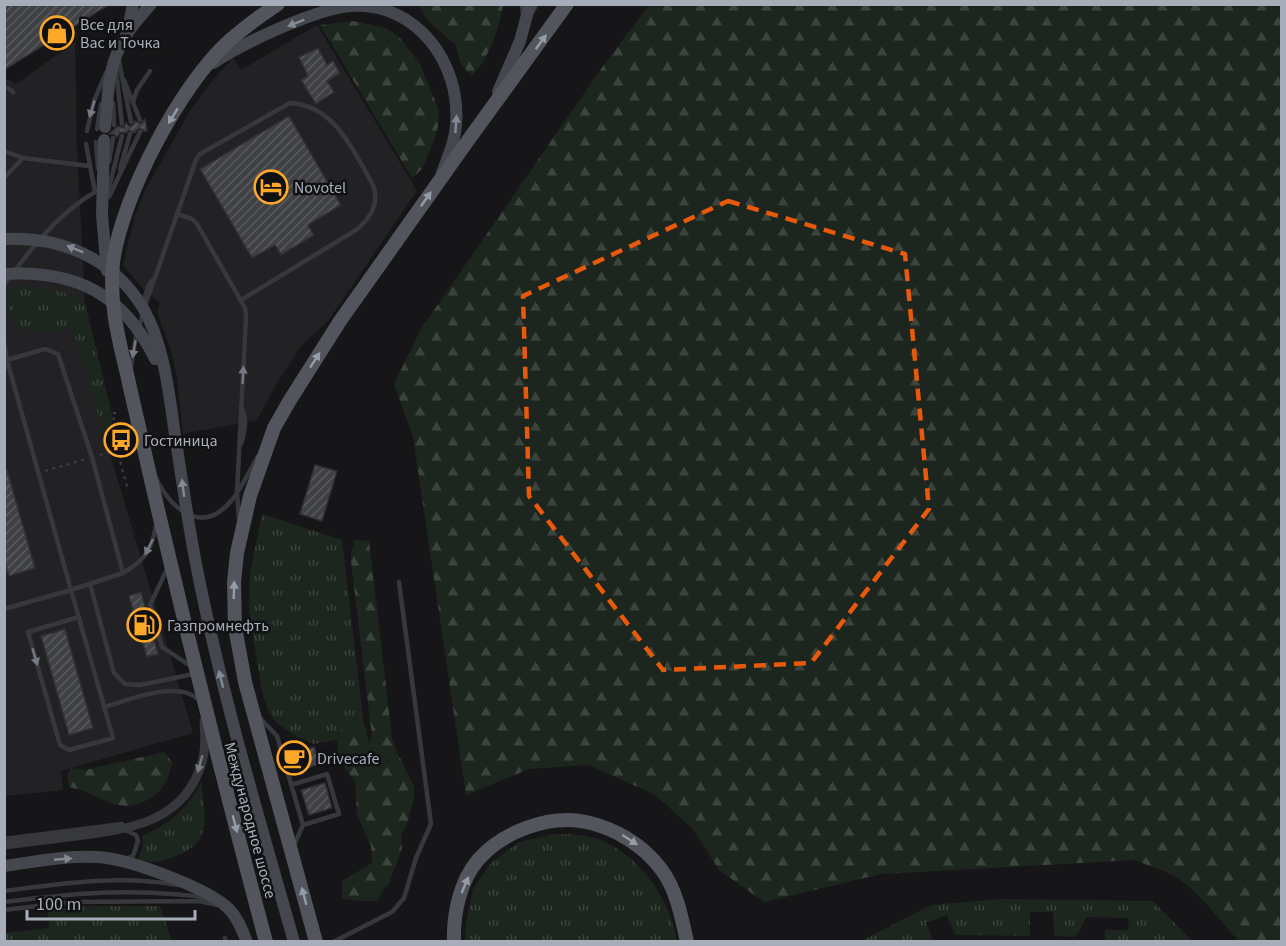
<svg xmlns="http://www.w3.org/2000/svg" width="1286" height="946" font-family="'Source Sans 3',sans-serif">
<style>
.built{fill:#222225}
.grass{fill:url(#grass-tufts)}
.forest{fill:url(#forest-firs)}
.building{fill:url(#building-hatch);stroke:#303034;stroke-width:1.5}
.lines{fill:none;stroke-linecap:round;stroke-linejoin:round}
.path{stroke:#3c3f44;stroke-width:2;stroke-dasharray:3 4.5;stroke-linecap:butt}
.lane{stroke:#37383d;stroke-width:4.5}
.street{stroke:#37383d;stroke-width:9}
.secondary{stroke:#44474d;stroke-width:12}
.primary{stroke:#52555c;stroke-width:14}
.oneway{fill:#848a93}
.oneway2{fill:#969ca6}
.oneway3{fill:#757981}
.marked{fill:none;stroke:#e8590c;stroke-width:4.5;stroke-dasharray:12 8;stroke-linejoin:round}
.labels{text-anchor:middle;stroke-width:5;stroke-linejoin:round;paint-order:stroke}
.poi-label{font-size:16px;fill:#a7aeb9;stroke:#111113;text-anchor:start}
.street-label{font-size:16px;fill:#a7aeb9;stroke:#111113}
</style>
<defs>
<pattern id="grass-tufts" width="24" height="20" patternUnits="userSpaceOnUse" patternTransform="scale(1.5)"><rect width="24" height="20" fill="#1d261e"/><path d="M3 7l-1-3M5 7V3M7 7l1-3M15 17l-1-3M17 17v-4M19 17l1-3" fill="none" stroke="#3b433d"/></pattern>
<pattern id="forest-firs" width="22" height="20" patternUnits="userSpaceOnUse" patternTransform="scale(1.5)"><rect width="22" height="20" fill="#1d261e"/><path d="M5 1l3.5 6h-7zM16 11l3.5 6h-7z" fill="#3b433d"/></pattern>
<pattern id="building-hatch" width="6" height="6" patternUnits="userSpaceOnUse" patternTransform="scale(1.5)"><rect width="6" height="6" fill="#404145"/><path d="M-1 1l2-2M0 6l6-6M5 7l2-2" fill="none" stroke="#595a5e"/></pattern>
</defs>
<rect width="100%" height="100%" fill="#161618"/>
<path class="built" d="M317 25 417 191 328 321 301 346 277 383 257 420 183 434 177 379 171 351 157 312 160 303 145 291 123 265 135 215 145 190 191 109 214 79 233 58 241 70Z
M75 42 77 150 85 303 112 415 111 457 193 733 61 771 63 790 5 796 4 77 16 84Z"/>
<path class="grass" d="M24 286C46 288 66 290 85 303L112 415 113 446 108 447 72 326C64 328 56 332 48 333 21 336 0 312 11 287Z
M262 514 342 540 365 734 314 744 294 735 277 723 268 711 261 686 249 612 250 573Z
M201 782C206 819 213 845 170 858 158 862 150 864 138 859L143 846 142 836C169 824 188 810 201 782Z
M553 834C569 834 587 834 603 841 642 859 670 899 677 941H465L466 923 473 889 491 863 519 842Z
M1001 899 1153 901 1192 941 1147 942 1144 940 1142 941H1105V930H1129L1128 918 1086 917 1080 931 1074 937 1056 936 1054 935 1053 912H1030V936L955 935 947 915 926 923 933 940 928 941H861L931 905Z
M89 906H160L172 941H5V933L49 928 47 909Z"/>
<path class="forest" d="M418 5H503C499 28 489 60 471 76L460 62 456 45 430 23Z
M649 5H1281V941H1239C1220 921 1202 895 1179 879 1166 871 1149 866 1135 860L881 874 764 902 719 870 693 829 654 794 588 765 529 769 466 795 413 437 394 384 421 329 603 66Z
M353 21 386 28 399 37 420 64 439 110 438 127 433 143 422 169 412 178 320 25Z
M355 540 369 541 392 738 396 750 414 786V799L407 824 401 835 402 849 388 886 385 887 377 901H358L342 898V881L372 863 371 846 357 814 355 781 344 767 338 751 336 734 349 723 365 726 369 743 372 737 351 561V552Z
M164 752 172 762C168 782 160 797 140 803 136 804 130 806 126 806 106 805 89 790 69 787L67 776 71 768 85 770Z"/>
<path class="building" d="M4 4H110L4 70Z
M318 48 327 65 333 61 340 73 327 81 334 92 316 104 301 80 308 76 299 57Z
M289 116 341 205 308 225 314 235 281 255 275 245 252 258 200 169Z
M145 119 147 131H144L139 128 134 133 129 130 126 133 120 132 117 137 114 134H109L118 126 124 128 126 123 129 126H132L135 121 141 124Z
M315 465 337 471 322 521 300 514Z
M4 470H7L35 568 9 576 4 560Z
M141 592 158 654 147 657 129 596Z
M65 629 93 728 69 735 41 636Z
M314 747 320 764 295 771 290 755Z
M325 783 332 808 309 815 301 790Z"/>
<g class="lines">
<path class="path" d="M116 413H113L117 450 128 490
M100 455 117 450
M45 471 86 459"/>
<path class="lane" d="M522 4 523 15
M532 13 537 4
M119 61 131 122
M116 70 122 124
M124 80 140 120
M8 88 13 92
M133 102 137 90 150 71
M113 103 114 125
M97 129 101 104
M87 131 94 101 106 73
M96 142 98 168
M86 144 95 192
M4 151 23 158 89 166
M109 162 113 138
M120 169 130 134
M4 178 23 158
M107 195 122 136
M109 197 140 132
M177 214 192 219 197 224 245 308 246 317 237 492 239 520
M4 285C30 250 57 214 95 192
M143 302 149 285 153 280
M145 306 196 160 200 154 290 103C335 105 354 152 373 185 380 203 370 219 356 230L241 300
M4 342 7 360 4 369
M131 367 136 336 143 314
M241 444C245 432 248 418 241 407
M156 478C171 509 202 536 231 501 242 488 249 471 258 456
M167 569 150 605 162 647 192 667
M123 573C145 560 152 550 156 525
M90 584 114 673 125 684 140 685 194 674
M4 609 71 590 7 360 45 349 58 354 92 457 123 573 71 590 113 738 69 750 60 745 28 632 79 617
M104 707C129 700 178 679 199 700
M259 717 277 736 303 825 294 845
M291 785 327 774 339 814 303 825
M125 830 136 835 138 841 133 856 125 859
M4 839 122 824
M4 891C63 883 120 875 178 885
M4 902C60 895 116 889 172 894 183 895 195 895 205 898
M4 910 71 902 199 901 217 905
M225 938 226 942
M333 942 392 912 404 898 416 858 431 824 399 582"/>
<path class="street" d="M4 845C29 842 53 839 77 836 130 829 185 822 202 762 206 749 205 734 204 721"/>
<path class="secondary" d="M128 29 133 4
M213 63C243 43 317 8 352 6 417 2 461 64 456 124 455 141 448 157 442 173
M498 92 520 41 530 4
M105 127C108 101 107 71 120 47 127 31 139 18 151 4
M104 140 102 215 107 271
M4 239C60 236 113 258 143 308 164 344 169 393 175 435 182 479 188 524 197 569 222 695 259 818 294 942
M4 274C76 270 124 294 155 359
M4 866C35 862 66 855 97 857 127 858 208 888 229 909 238 918 242 930 247 942"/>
<path class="primary" d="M266 942C223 781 183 620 146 458 140 430 133 402 127 374 118 337 109 302 113 263 121 198 180 85 229 41 244 28 261 15 278 4
M316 942 245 682 235 627 234 582 237 553 250 496 274 428 290 400 340 321 469 139 567 4
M454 942C453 914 460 881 478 860 502 832 549 814 586 822 615 828 643 845 661 869 676 888 682 918 687 942"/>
</g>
<defs><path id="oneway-solid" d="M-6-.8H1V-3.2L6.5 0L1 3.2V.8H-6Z" transform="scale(1.5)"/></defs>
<g class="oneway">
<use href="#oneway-solid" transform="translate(296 23) rotate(158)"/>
<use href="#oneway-solid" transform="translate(456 124) rotate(-86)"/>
<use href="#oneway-solid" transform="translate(75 249) rotate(-158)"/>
<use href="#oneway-solid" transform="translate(183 488) rotate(-98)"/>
<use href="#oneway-solid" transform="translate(221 679) rotate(-104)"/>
<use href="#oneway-solid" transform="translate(63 859) rotate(-5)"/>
</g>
<g class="oneway2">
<use href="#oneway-solid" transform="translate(541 42) rotate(-54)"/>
<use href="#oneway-solid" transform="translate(173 116) rotate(121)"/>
<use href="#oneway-solid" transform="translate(426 199) rotate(-55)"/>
<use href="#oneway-solid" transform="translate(315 360) rotate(-57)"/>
<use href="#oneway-solid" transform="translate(234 590) rotate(-88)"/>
<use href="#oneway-solid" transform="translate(235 824) rotate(75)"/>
<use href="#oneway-solid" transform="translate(630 840) rotate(33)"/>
<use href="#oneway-solid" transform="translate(465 885) rotate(-67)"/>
<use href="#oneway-solid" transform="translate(304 896) rotate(-105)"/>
</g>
<g class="oneway3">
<use href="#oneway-solid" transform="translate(92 109) rotate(107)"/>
<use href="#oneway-solid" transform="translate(134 349) rotate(100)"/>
<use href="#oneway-solid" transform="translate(243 375) rotate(-87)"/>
<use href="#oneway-solid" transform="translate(149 547) rotate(117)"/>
<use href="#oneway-solid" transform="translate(35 657) rotate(74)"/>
<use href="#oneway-solid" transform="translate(200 764) rotate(106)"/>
</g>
<path class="marked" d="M728 201 905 254 929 509 811 663 663 670 529 496 523 296Z"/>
<defs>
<symbol id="shop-ring" viewBox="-11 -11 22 22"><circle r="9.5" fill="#111113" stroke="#fda828" stroke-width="1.5"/><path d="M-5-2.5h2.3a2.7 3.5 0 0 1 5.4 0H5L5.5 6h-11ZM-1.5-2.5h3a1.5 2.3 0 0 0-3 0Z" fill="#fda828"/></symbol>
<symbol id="hotel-ring" viewBox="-11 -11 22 22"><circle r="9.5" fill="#111113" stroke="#fda828" stroke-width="1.5"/><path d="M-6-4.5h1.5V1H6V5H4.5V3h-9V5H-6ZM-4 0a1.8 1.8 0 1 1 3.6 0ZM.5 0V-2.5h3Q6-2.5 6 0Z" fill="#fda828"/></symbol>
<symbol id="bus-ring" viewBox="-11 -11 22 22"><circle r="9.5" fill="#111113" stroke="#fda828" stroke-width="1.5"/><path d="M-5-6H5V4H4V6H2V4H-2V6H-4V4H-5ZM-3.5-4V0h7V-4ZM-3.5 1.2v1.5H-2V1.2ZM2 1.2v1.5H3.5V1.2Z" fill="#fda828"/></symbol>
<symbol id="fuel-ring" viewBox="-11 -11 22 22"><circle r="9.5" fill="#111113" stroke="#fda828" stroke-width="1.5"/><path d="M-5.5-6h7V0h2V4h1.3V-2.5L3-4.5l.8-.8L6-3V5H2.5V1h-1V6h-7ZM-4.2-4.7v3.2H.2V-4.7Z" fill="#fda828"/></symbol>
<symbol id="cafe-ring" viewBox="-11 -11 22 22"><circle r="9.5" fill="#111113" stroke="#fda828" stroke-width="1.5"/><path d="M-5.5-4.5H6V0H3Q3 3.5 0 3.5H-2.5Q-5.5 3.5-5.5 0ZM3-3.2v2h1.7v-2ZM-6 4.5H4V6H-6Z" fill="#fda828"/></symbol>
</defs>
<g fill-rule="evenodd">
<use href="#shop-ring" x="38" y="14" width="38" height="38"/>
<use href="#hotel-ring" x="252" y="168" width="38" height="38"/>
<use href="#bus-ring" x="102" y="421" width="38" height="38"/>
<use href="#fuel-ring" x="125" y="606" width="38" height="38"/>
<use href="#cafe-ring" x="275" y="739" width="38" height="38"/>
</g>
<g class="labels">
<g class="poi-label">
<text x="80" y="30">Все для<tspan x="80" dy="18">Вас и Точка</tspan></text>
<text x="294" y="193">Novotel</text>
<text x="144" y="446">Гостиница</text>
<text x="167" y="631">Газпромнефть</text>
<text x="317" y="764">Drivecafe</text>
</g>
<g class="street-label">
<text transform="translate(251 820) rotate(75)" y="6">Международное шоссе</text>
</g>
</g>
<rect width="1286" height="946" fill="none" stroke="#a7aeb9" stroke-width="12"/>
<path d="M27 910v9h168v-9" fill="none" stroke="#a7aeb9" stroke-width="3"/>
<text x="36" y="910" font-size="18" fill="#a7aeb9" stroke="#111113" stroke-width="4.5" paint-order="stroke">100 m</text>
</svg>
